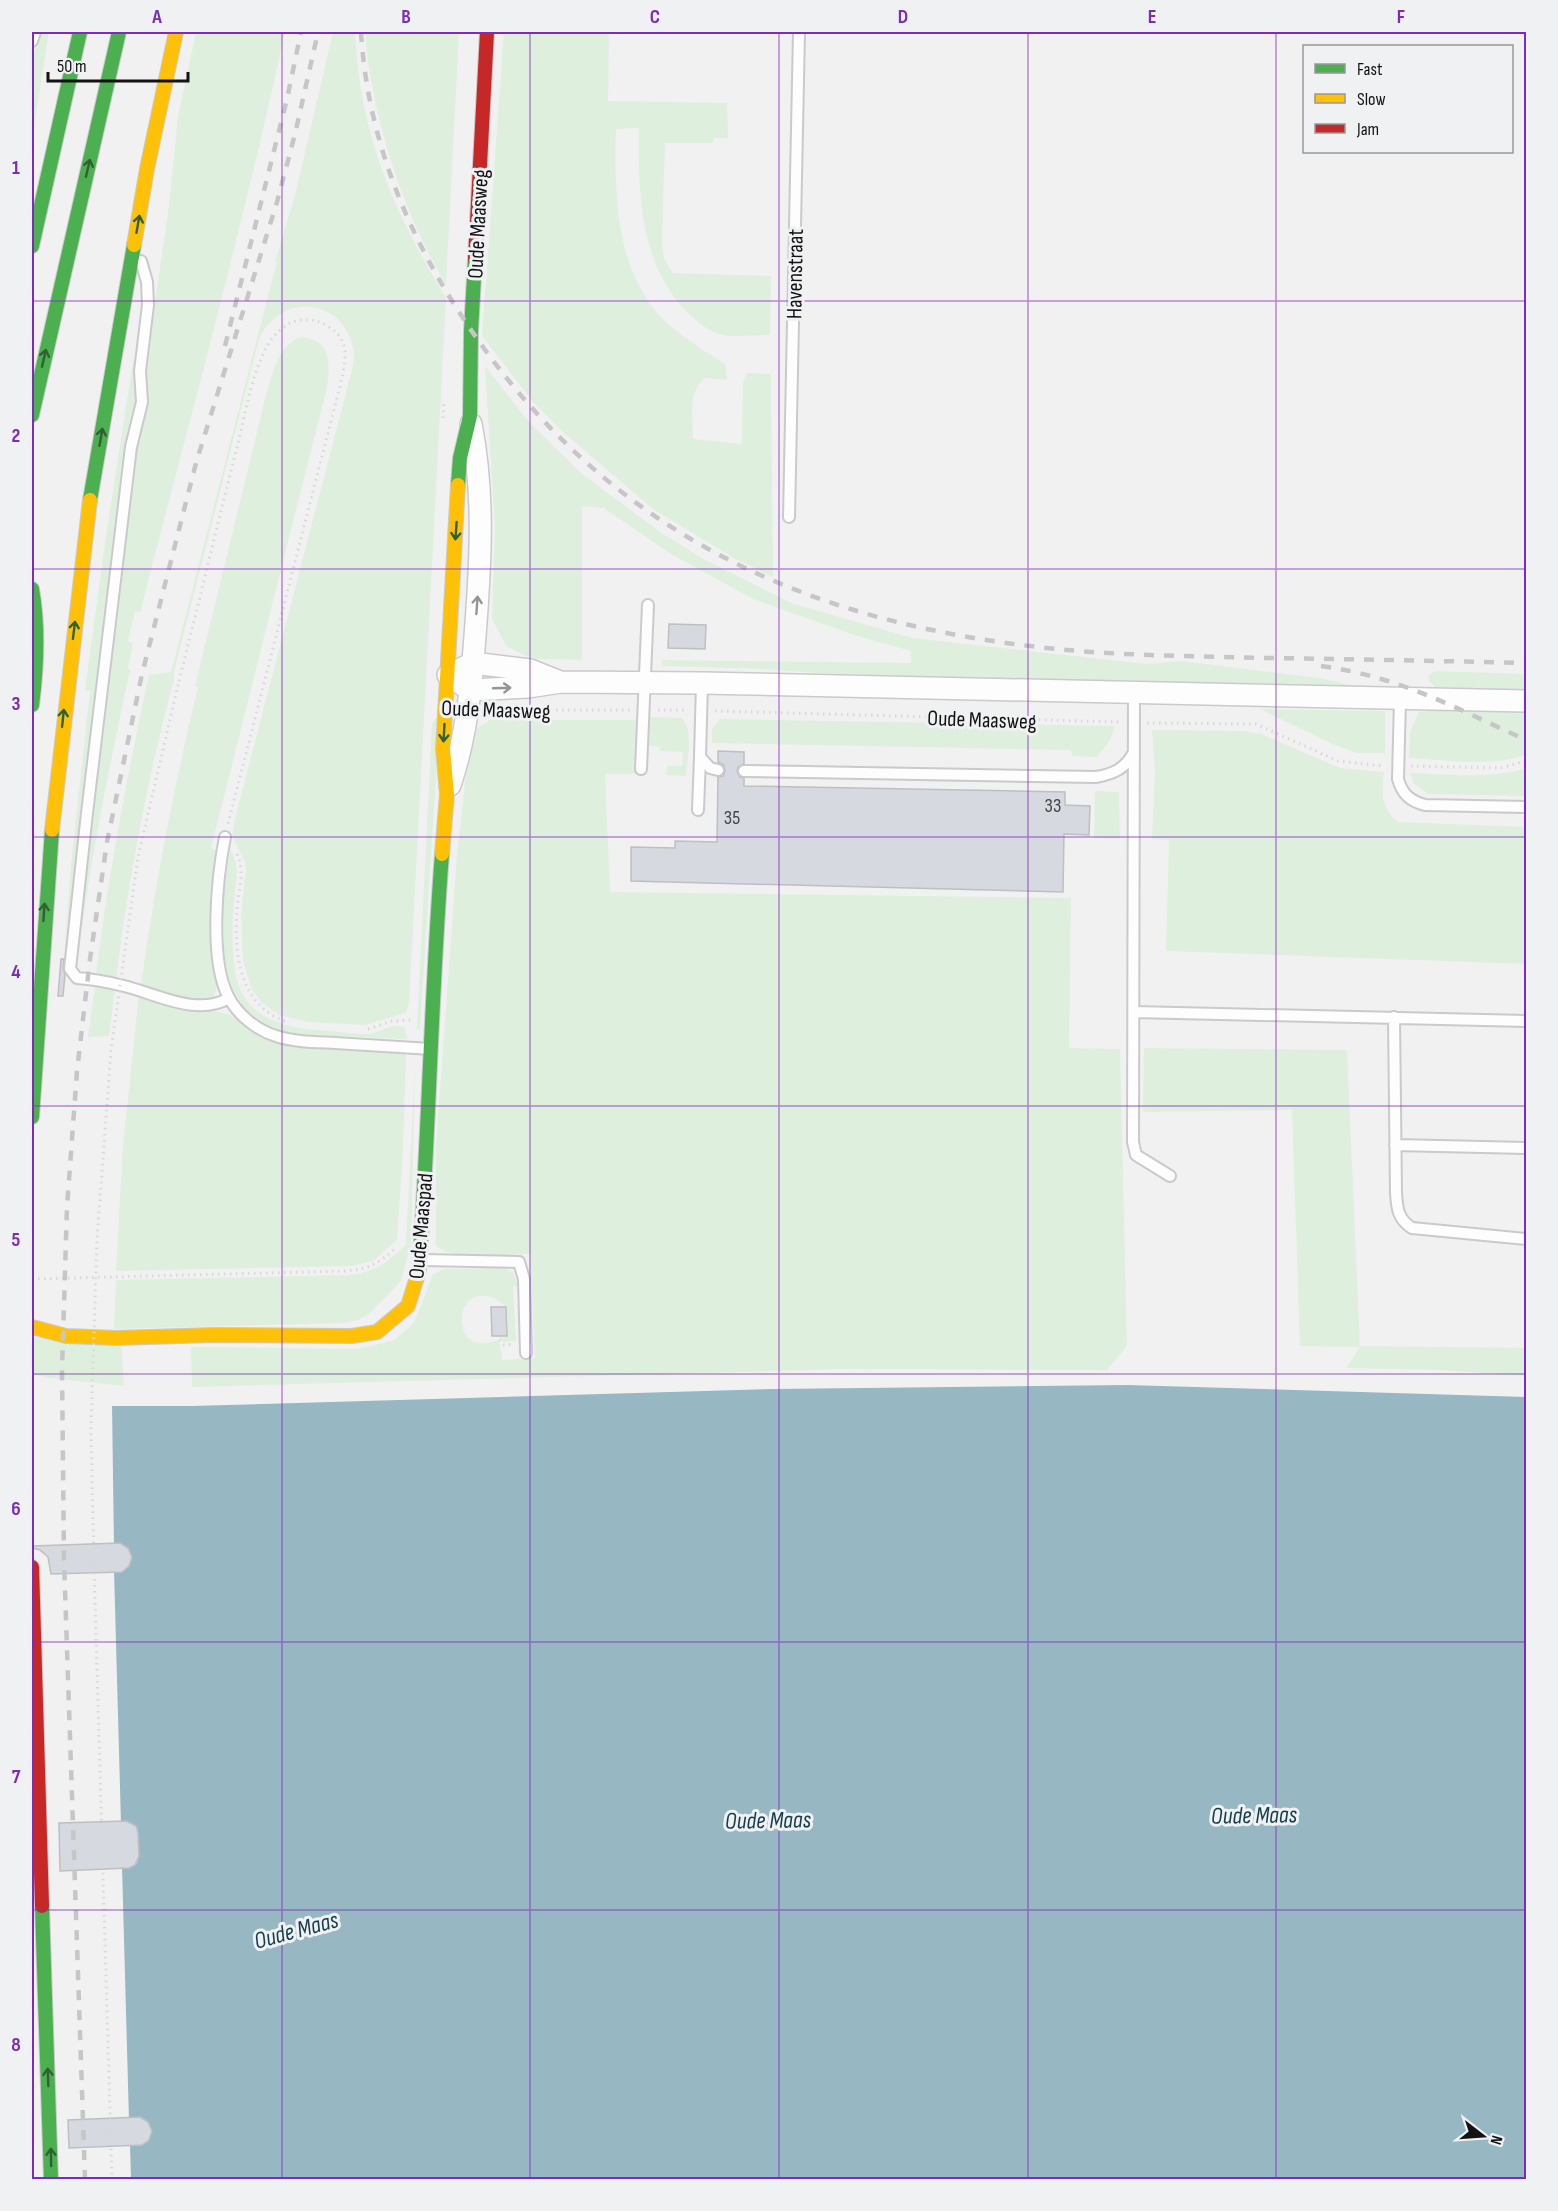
<svg xmlns="http://www.w3.org/2000/svg" width="1558" height="2211" font-family="'Sofia Sans Condensed',sans-serif">
<style>
.green{fill:#dfefde}
.water{fill:#97b7c3}
.pier{fill:#f1f1f2}
.building{fill:#d7d9e1;stroke:#bfbfc0;stroke-width:1.5}
.lines{fill:none;stroke-linecap:round;stroke-linejoin:round}
.lane-casing{stroke:#cacacc;stroke-width:14}
.street-casing{stroke:#cacacc;stroke-width:24}
.fast-casing{stroke:#cacacc;stroke-width:16}
.slow-casing{stroke:#cacacc;stroke-width:16}
.jam-casing{stroke:#cacacc;stroke-width:16}
.path{stroke:#d7d8d8;stroke-width:3;stroke-dasharray:1.5 4.5;stroke-linecap:butt}
.lane{stroke:#fdfdfd;stroke-width:10}
.street{stroke:#fdfdfd;stroke-width:21}
.fast{stroke:#4caf50;stroke-width:14}
.slow{stroke:#ffc107;stroke-width:14}
.jam{stroke:#c62828;stroke-width:14}
.rail{stroke:#c6c6c7;stroke-width:4.5;stroke-dasharray:10 10;stroke-linecap:butt}
.path-bridge{stroke:#d7d8d8;stroke-width:3;stroke-dasharray:1.5 4.5;stroke-linecap:butt}
.oneway{stroke:#306132}
.oneway2{stroke:#949494}
.grid{fill:none;stroke:#7b2cbf;stroke-width:1.5;stroke-opacity:0.55}
.labels{text-anchor:middle;stroke-width:6;stroke-linejoin:round;paint-order:stroke}
.number-label{font-size:20px;fill:#444447}
.street-label{font-size:22px;fill:#131314;stroke:#f0f1f3}
.water-label{font-size:24px;font-style:italic;fill:#143e4b;stroke:#f0f1f3}
.neatline{fill:none;stroke:#7b2cbf;stroke-width:2}
.grid-label{font-size:20px;text-anchor:middle;font-weight:bold;fill:#7b2cbf}
</style>
<rect width="100%" height="100%" fill="#f1f1f2"/>
<path class="green" d="M40 32H49L32 139V60Z
M196 32H285C243 227 190 419 140 612L135 611 128 641 133 643 128 668 130 670C109 769 88 869 77 969L75 966 77 933 137 447 148 394 146 362 169 206 178 116Z
M333 32H355C360 136 393 210 446 298L409 1003 406 1012 402 1014 365 1025 308 1022 279 1015 261 1002 251 988 243 960 241 912 246 870 245 862 232 836 235 818 353 366C361 305 285 283 259 339L174 672V680C147 779 129 878 116 979L96 974C109 873 127 774 149 675L171 672 275 269 277 263 275 262 295 195Z
M365 32H459L446 285C402 209 372 120 365 32Z
M504 32H609L608 101 727 103 728 138H714L713 143H665L662 244 664 259 673 273 771 276 770 335C754 335 735 338 719 334 706 330 695 320 686 311 639 262 638 192 639 128L616 129C615 186 614 247 646 298 664 327 699 347 726 365L727 380 705 378C687 392 693 418 693 439L742 444 743 382 747 373 771 374 773 577 732 557 653 509 564 433 534 403 482 336Z
M301 337C332 340 330 363 327 387L211 848 217 850C210 883 208 919 211 952 213 968 223 988 210 1001 187 1002 162 994 141 985 155 884 174 786 198 687L195 686 267 391C273 371 279 345 301 337Z
M134 356 138 394 126 445 64 957 71 865 90 691 85 690 105 542Z
M485 366 529 422 582 474 663 534 707 561 791 603 912 638 1147 664 1182 661 1319 678 1383 692 816 673 765 669 662 666V660L911 663V651L857 636 753 599 671 554 604 508 582 506V660L532 659 506 646 492 619 495 529Z
M1435 671 1526 674V690L1435 687 1429 681V675Z
M1447 708 1526 711V755C1492 767 1445 760 1409 758L1410 732 1419 712Z
M1260 709 1385 711V753H1357L1332 744Z
M440 713 420 1029H417L432 723Z
M649 717 682 718C694 732 687 758 686 776L666 775 667 766H682L683 752 659 751 660 747 648 746Z
M720 719 1114 726 1111 739 1097 757 1072 756 1071 750 712 743V729Z
M490 720H637L636 774H605L610 892 1071 898 1069 1048 1120 1049 1127 1346 1107 1370 848 1369 192 1387 191 1347 359 1349 394 1340 412 1325 417 1316 433 1274 445 1269 504 1268 513 1272 518 1286 513 1287 516 1341 503 1342 499 1338 507 1336 508 1320 506 1307C502 1304 497 1299 491 1297 451 1285 451 1360 497 1340L500 1344 502 1360 535 1358 530 1254C508 1254 451 1260 436 1246V1146L457 855 466 775 477 728Z
M1152 730 1244 731 1261 734 1340 768 1384 772C1382 794 1380 807 1398 822L1526 827V964L1166 951 1169 840 1152 839 1155 771Z
M1526 768V796L1429 794 1414 784 1410 773C1448 774 1490 780 1526 768Z
M1095 791 1119 792 1120 839 1094 838Z
M230 850C242 868 235 882 234 902 232 925 232 949 235 971 243 1021 288 1029 330 1031 342 1032 354 1034 366 1034 381 1034 391 1021 405 1028L407 1039 290 1034 268 1027 245 1009 229 983 224 951 223 898Z
M97 985 115 989 109 1036 88 1037 95 986Z
M139 995 195 1011H215L230 1015 263 1037 282 1044 406 1054 403 1150 397 1240 373 1261 352 1266 116 1271 123 1145Z
M1144 1048 1347 1050 1360 1346 1526 1348V1376L1443 1370 1346 1368 1360 1347 1300 1346 1292 1110 1143 1112Z
M415 1066 411 1245 401 1281 370 1313 358 1320 344 1323 114 1329 116 1280 347 1275C375 1273 386 1263 406 1245Z
M32 1337 121 1339 124 1386 49 1378 32 1374Z"/>
<path class="water" d="M1127 1385 1526 1397V2179L32 2180V2149L142 2145C155 2138 154 2123 140 2117L32 2121V1872L129 1868 137 1863 139 1856 138 1829 130 1822 32 1824V1575L122 1572C135 1564 135 1549 120 1543L32 1546 102 1406H192L774 1389Z"/>
<path class="pier" d="M32 1397 112 1403 114 1547 32 1549Z
M114 1569 121 1824 32 1827V1572Z
M122 1866 129 2121 32 2124V1869Z
M130 2143 131 2180 32 2179V2146Z"/>
<path class="building" d="M669 624 706 625 705 649 668 648Z
M718 751 744 752V764L738 767 737 771 740 777 744 778V786L1065 792V805L1090 806 1089 835 1064 834 1063 892 631 881V847L675 848V841L717 842 718 777 723 776 725 771 724 765 718 762Z
M61 959H64L63 969 65 974 63 996H58Z
M491 1307H506L507 1336H492Z
M120 1543 128 1548 132 1557 129 1566 122 1572 51 1574 48 1557 40 1550 32 1548V1546Z
M126 1821 136 1826 138 1833 139 1856 135 1865 129 1868 60 1871 59 1823Z
M140 2117 148 2122 152 2131 149 2140 142 2145 69 2148 68 2120Z"/>
<g class="lines">
<defs>
<path id="lane" d="M32 41 35 32
M141 261 147 282 148 305 140 371 142 402 131 447 87 813 70 969 77 978C93 979 108 982 124 986 157 994 197 1017 229 998
M789 517 799 32
M702 683 700 757 710 768 718 770
M1134 691 1133 1142 1136 1155 1170 1176
M1400 699 1398 779C1402 794 1410 801 1425 805L1526 807
M641 769 648 605
M744 771 1096 777C1114 774 1126 768 1134 752
M698 810 700 757
M225 837C217 877 209 959 228 996 237 1014 256 1030 276 1036 294 1042 315 1042 335 1043 367 1045 399 1047 431 1049
M1134 1012 1526 1021
M1394 1017 1396 1193C1397 1209 1398 1219 1412 1228L1526 1239
M1395 1145 1526 1148
M423 1260 519 1262 524 1279 526 1353"/>
<path id="street" d="M473 663 448 675 470 690 528 687 561 682 702 683 1526 701
M473 663 530 670 560 682
M450 785C468 732 472 678 476 623 481 555 484 491 471 424"/>
<path id="fast" d="M32 246 80 32
M32 415 119 32
M458 485 460 458 470 416 471 331 475 259
M90 500 134 245
M32 589C39 628 37 666 32 705
M32 1117 52 830
M419 1271C429 1132 431 993 442 854
M42 1906 51 2180"/>
<path id="slow" d="M134 245 147 169 176 32
M52 830 90 500
M442 854 447 794 443 749 458 485
M32 1327 66 1336 116 1338 213 1335 352 1336 377 1332 408 1306 419 1271"/>
<path id="jam" d="M475 259 487 32
M32 1567 42 1906"/>
</defs>
<use href="#lane" class="lane-casing"/>
<use href="#street" class="street-casing"/>
<use href="#fast" class="fast-casing"/>
<use href="#slow" class="slow-casing"/>
<use href="#jam" class="jam-casing"/>
<path class="path" d="M443 418 444 401
M179 681C198 606 216 530 235 455 244 422 249 385 263 354 274 329 297 311 324 324 332 328 340 334 343 343 347 352 344 365 343 374L228 824
M496 710H630
M658 710H687
M715 711 1119 722
M1147 723 1256 724 1338 761 1383 766
M1411 766 1500 768 1526 761
M237 854C245 873 239 888 237 908 234 953 238 1005 287 1022
M368 1029 392 1021 411 1020
M32 1279 345 1271C370 1269 379 1263 397 1247
M499 1340 504 1345 513 1344
M94 1567 112 2180"/>
<use href="#lane" class="lane"/>
<use href="#street" class="street"/>
<use href="#fast" class="fast"/>
<use href="#slow" class="slow"/>
<use href="#jam" class="jam"/>
<path class="rail" d="M361 32C368 148 415 253 483 347 624 543 822 626 1057 649 1126 656 1196 656 1265 658 1352 659 1439 661 1526 663
M225 346 287 99 301 32
M1321 666C1401 677 1455 708 1526 740
M85 2180 64 1560 62 1370 67 1207 77 1071 90 959 107 842 142 674 196 463 277 202 295 134 318 32"/>
<path class="path-bridge" d="M94 1567 91 1428 97 1239 111 1050 138 857 179 681"/>
</g>
<defs><path id="oneway-shaft" d="M-6 0H5M1.5-3L5.5 0L1.5 3" fill="none" stroke-width="1.6" stroke-linecap="round" stroke-linejoin="round" transform="scale(1.5)"/></defs>
<g class="oneway">
<use href="#oneway-shaft" transform="translate(88 168) rotate(-77)"/>
<use href="#oneway-shaft" transform="translate(138 224) rotate(-80)"/>
<use href="#oneway-shaft" transform="translate(44 358) rotate(-77)"/>
<use href="#oneway-shaft" transform="translate(101 437) rotate(-80)"/>
<use href="#oneway-shaft" transform="translate(456 531) rotate(94)"/>
<use href="#oneway-shaft" transform="translate(74 630) rotate(-83)"/>
<use href="#oneway-shaft" transform="translate(63 718) rotate(-84)"/>
<use href="#oneway-shaft" transform="translate(444 733) rotate(93)"/>
<use href="#oneway-shaft" transform="translate(44 912) rotate(-86)"/>
<use href="#oneway-shaft" transform="translate(48 2077) rotate(-92)"/>
<use href="#oneway-shaft" transform="translate(51 2157) rotate(-91)"/>
</g>
<g class="oneway2">
<use href="#oneway-shaft" transform="translate(477 605) rotate(-86)"/>
<use href="#oneway-shaft" transform="translate(502 688) rotate(-2)"/>
</g>
<path class="grid" d="M282 32V2180M530 32V2180M779 32V2180M1028 32V2180M1276 32V2180M32 301H1526M32 569H1526M32 837H1526M32 1106H1526M32 1374H1526M32 1642H1526M32 1910H1526"/>
<g class="labels">
<g class="number-label">
<text x="1053" y="812">33</text>
<text x="732" y="824">35</text>
</g>
<g class="street-label">
<text transform="translate(477 224) rotate(-87)" y="8">Oude Maasweg</text>
<text transform="translate(794 274) rotate(-89)" y="8">Havenstraat</text>
<text transform="translate(496 709) rotate(2)" y="8">Oude Maasweg</text>
<text transform="translate(982 719) rotate(2)" y="8">Oude Maasweg</text>
<text transform="translate(420 1226) rotate(-85)" y="8">Oude Maaspad</text>
</g>
<g class="water-label">
<text transform="translate(1254 1815) rotate(-1)" y="8">Oude Maas</text>
<text transform="translate(768 1820) rotate(-1)" y="8">Oude Maas</text>
<text transform="translate(296 1930) rotate(-15)" y="8">Oude Maas</text>
</g>
</g>
<rect width="1558" height="2211" fill="none" stroke="#f0f1f3" stroke-width="66"/>
<rect x="1303" y="45" width="210" height="108" fill="#f0f1f3" stroke="#98989a" stroke-width="1.5"/>
<rect x="1315" y="64" width="30" height="9" fill="#4caf50" stroke="#98989a" stroke-width="1.5"/>
<text x="1357" y="75" font-size="18" fill="#131314">Fast</text>
<rect x="1315" y="94" width="30" height="9" fill="#ffc107" stroke="#98989a" stroke-width="1.5"/>
<text x="1357" y="105" font-size="18" fill="#131314">Slow</text>
<rect x="1315" y="124" width="30" height="9" fill="#c62828" stroke="#98989a" stroke-width="1.5"/>
<text x="1357" y="135" font-size="18" fill="#131314">Jam</text>
<g transform="translate(1483 2136) rotate(107)" stroke="#f0f1f3" stroke-width="4.5" paint-order="stroke">
<path d="M0-4.5L10 22L0 15L-10 22Z" fill="#131314"/>
<text y="-9" font-size="16" font-weight="bold" text-anchor="middle" fill="#131314">N</text>
</g>
<path d="M48 72v9h140v-9" fill="none" stroke="#131314" stroke-width="3"/>
<text x="57" y="72" font-size="18" fill="#131314" stroke="#f0f1f3" stroke-width="4.5" paint-order="stroke">50 m</text>
<rect x="33" y="33" width="1492" height="2145" class="neatline"/>
<g class="grid-label">
<text x="157" y="23">A</text>
<text x="406" y="23">B</text>
<text x="655" y="23">C</text>
<text x="903" y="23">D</text>
<text x="1152" y="23">E</text>
<text x="1401" y="23">F</text>
<text x="16" y="174">1</text>
<text x="16" y="442">2</text>
<text x="16" y="710">3</text>
<text x="16" y="978">4</text>
<text x="16" y="1246">5</text>
<text x="16" y="1515">6</text>
<text x="16" y="1783">7</text>
<text x="16" y="2051">8</text>
</g>
</svg>
